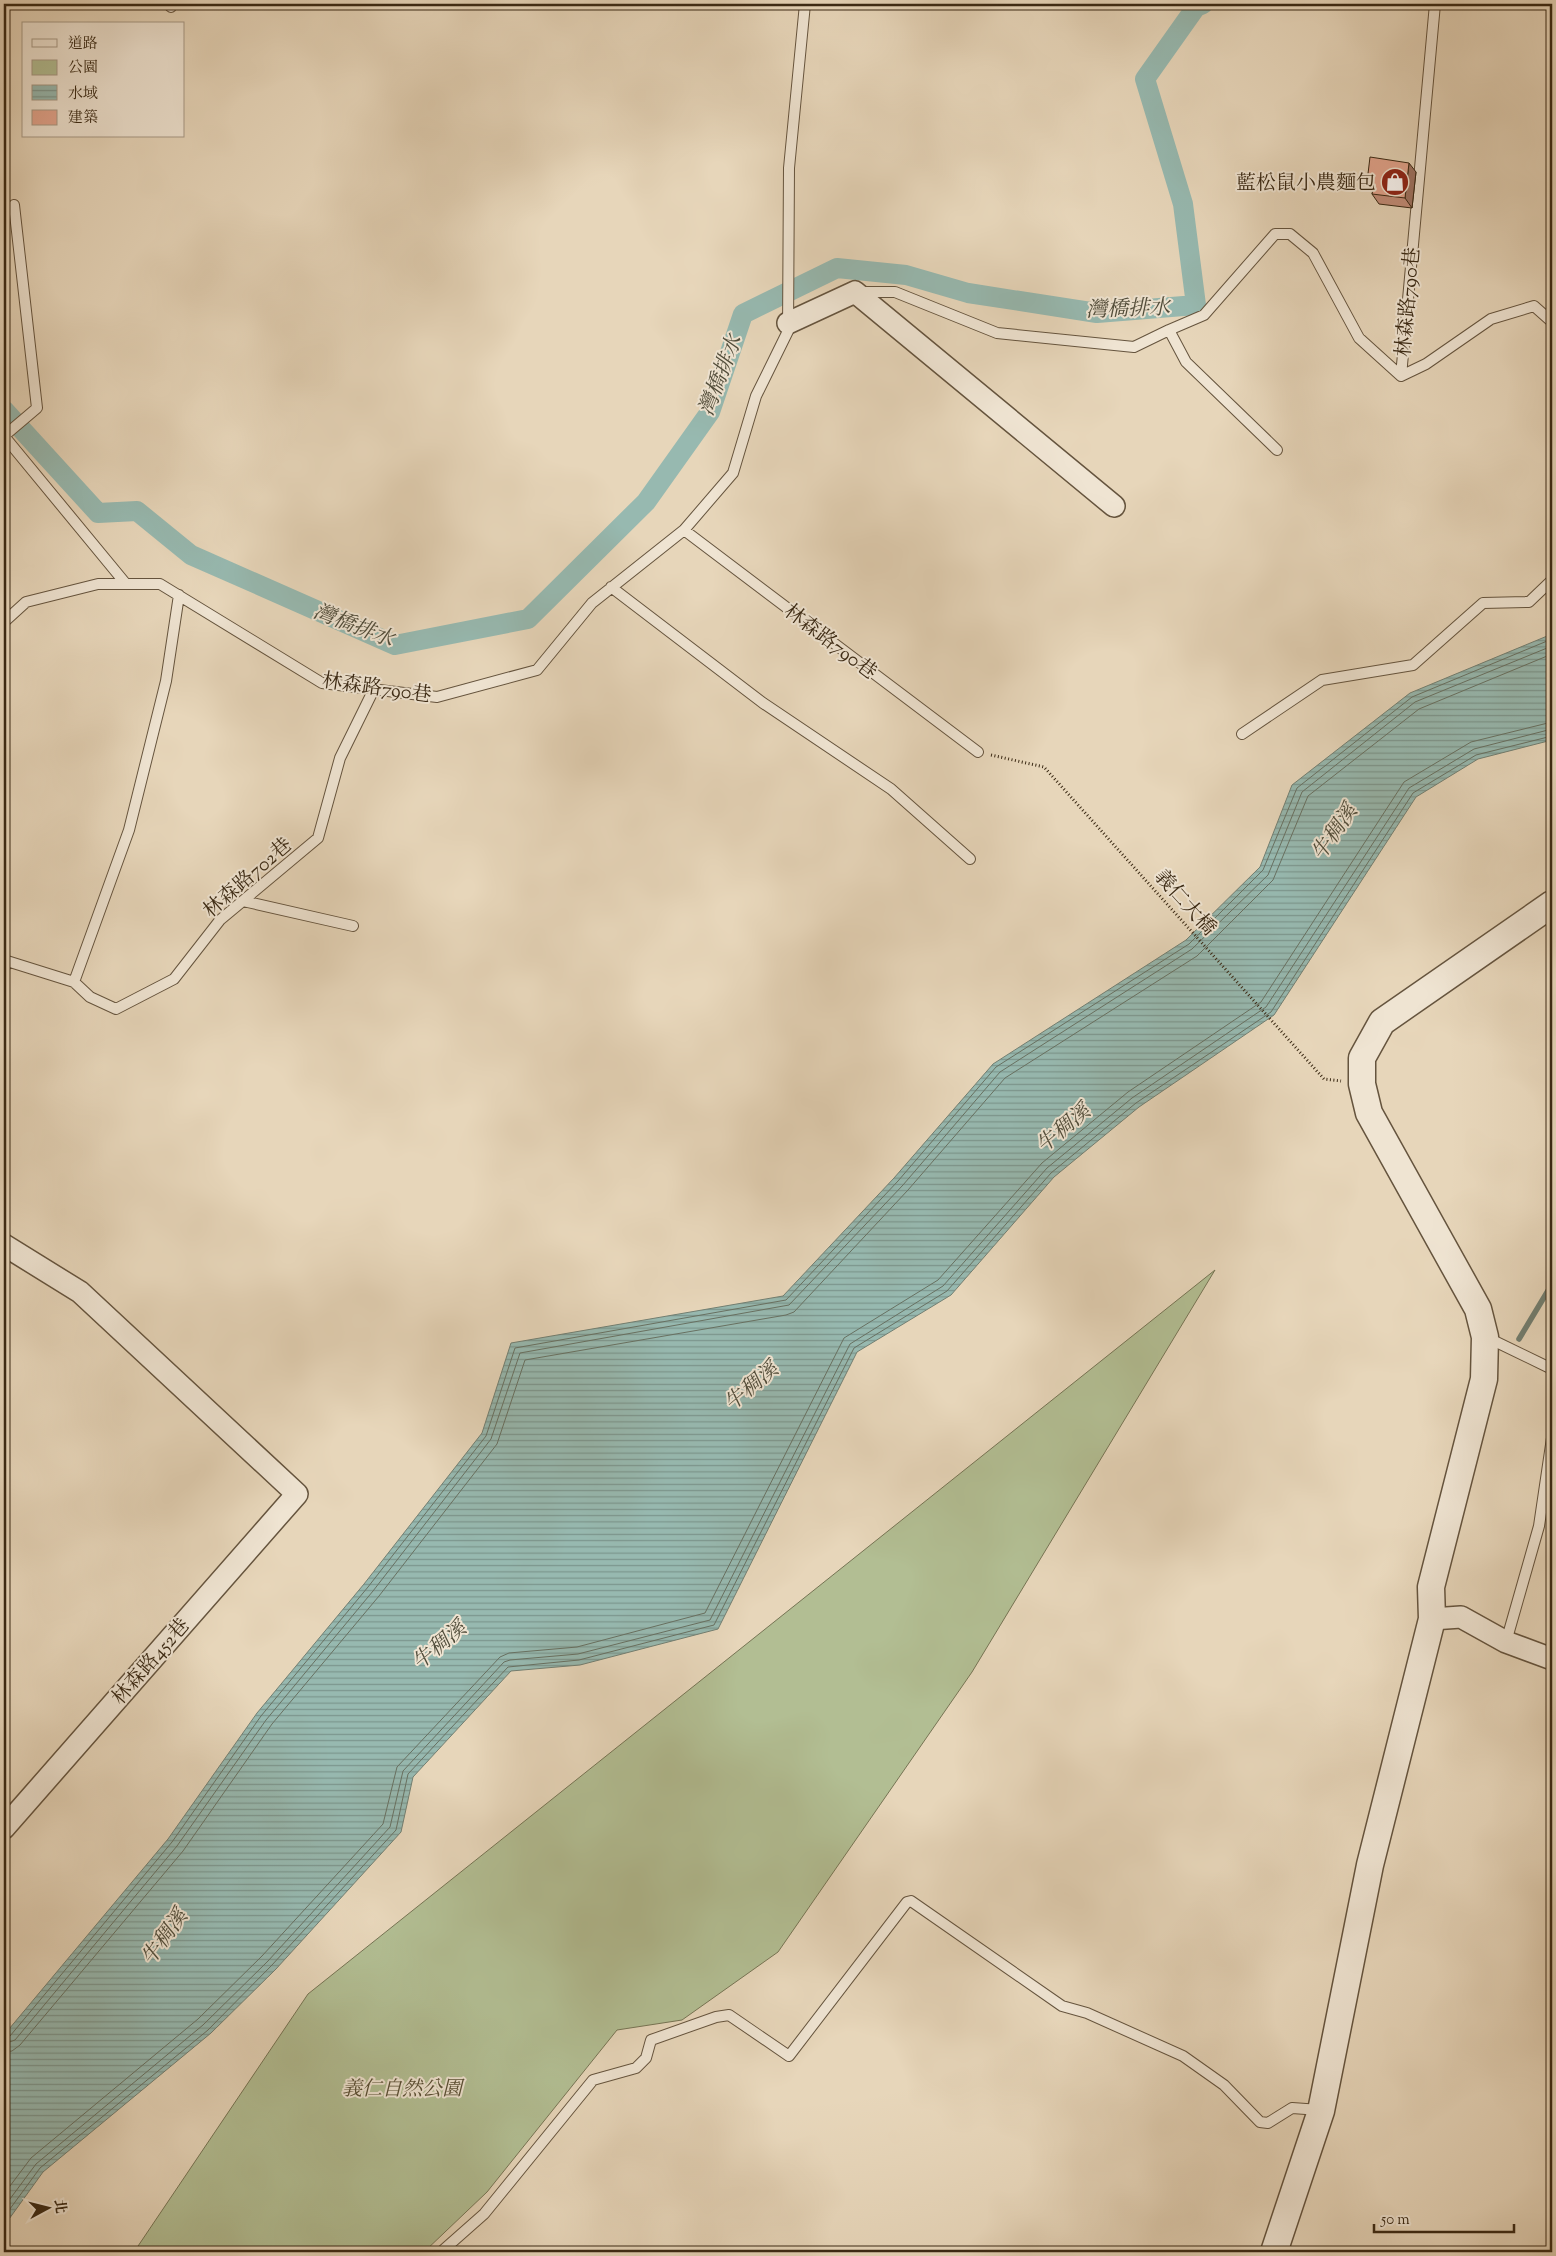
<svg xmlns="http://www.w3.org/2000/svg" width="1556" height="2256" font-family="'Sorts Mill Goudy','Noto Serif TC',serif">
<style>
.park{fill:#b2be93;stroke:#767454}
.water{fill:url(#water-rules);stroke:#727f72}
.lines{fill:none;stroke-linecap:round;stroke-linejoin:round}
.shore{stroke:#687162;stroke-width:1}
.stream{stroke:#727f72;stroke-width:5.5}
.canal{stroke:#97b9b0;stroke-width:20}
.service-casing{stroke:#65543e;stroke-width:12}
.minor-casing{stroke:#65543e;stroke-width:24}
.tertiary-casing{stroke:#65543e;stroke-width:29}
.path{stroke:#3a2914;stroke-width:3;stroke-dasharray:1 2.5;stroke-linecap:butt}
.service{stroke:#efe4d2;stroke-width:10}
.minor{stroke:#efe4d2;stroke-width:21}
.tertiary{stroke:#efe4d2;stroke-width:26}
.wall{fill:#c38e7a;stroke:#3a2914}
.shaded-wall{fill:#9f7463;stroke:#3a2914}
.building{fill:#e3a58e;stroke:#3a2914}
.labels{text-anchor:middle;stroke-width:4;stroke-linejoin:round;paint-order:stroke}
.poi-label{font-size:20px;fill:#3a2914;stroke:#efe4d2;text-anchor:end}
.street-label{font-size:20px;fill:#3a2914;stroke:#efe4d2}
.park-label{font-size:20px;font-style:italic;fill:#584e34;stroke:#efe4d2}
.water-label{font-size:21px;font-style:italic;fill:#514d3b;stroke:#efe4d2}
</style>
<defs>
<pattern id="water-rules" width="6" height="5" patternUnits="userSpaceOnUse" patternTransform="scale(1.25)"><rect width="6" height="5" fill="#97b9b0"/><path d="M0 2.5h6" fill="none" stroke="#7c968e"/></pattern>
</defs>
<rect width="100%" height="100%" fill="#e7d6ba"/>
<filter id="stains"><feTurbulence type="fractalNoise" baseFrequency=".004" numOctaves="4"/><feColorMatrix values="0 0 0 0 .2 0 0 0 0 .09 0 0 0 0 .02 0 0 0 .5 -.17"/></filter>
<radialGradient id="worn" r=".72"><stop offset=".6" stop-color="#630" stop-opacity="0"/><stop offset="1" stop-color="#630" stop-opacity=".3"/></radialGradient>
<path class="park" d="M1215 1270 972 1672 778 1952 682 2020 617 2030 487 2192 424 2252H134L308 1994Z"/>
<path class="water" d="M1552 634V740L1478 759 1416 797 1274 1015 1139 1107 1054 1177 951 1295 857 1352 718 1629 580 1665 511 1671 413 1777 401 1832 276 1969 211 2033 43 2172 4 2226V2035L168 1839 257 1713 364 1584 482 1433 511 1343 783 1296 894 1178 993 1064 1186 940 1260 867 1292 785 1410 693Z"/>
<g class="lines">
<path class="shore" d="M4 2038 10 2036 172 1842 261 1716 368 1587 486 1436 515 1348 786 1300 898 1181 996 1067 1189 944 1263 870 1297 788 1412 697 1552 639
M4 2044 15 2040 177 1846 266 1720 373 1591 491 1439 520 1353 789 1305 903 1185 1000 1072 1192 949 1268 875 1302 792 1415 702 1552 646
M4 2052 12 2051 20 2045 183 1851 272 1724 379 1596 497 1444 525 1360 786 1315 794 1312 908 1190 1005 1078 1197 956 1273 880 1308 796 1419 709 1552 654
M4 2194 31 2158 198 2019 262 1956 383 1824 397 1767 500 1657 509 1653 577 1647 705 1613 844 1338 938 1280 1042 1163 1128 1092 1261 1002 1404 782 1471 742 1552 722
M4 2207 36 2164 203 2025 268 1961 390 1827 403 1771 504 1662 510 1660 578 1654 710 1620 850 1344 943 1286 1047 1168 1132 1098 1266 1007 1409 788 1474 749 1552 729
M4 2217 40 2168 208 2030 272 1965 396 1830 408 1774 508 1667 579 1660 714 1625 854 1348 947 1291 1051 1173 1136 1103 1271 1012 1413 793 1476 755 1552 736"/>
<path class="stream" d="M1519 1339 1552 1284"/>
<path class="canal" d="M4 410 98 513 137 511 191 555 395 645 528 619 646 502 710 412 743 314 837 268 906 275 968 293 1097 313 1196 305 1183 204 1145 79 1196 7 1203 4"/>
<defs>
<path id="service" d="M168 4 171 7
M805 4 789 168 788 331 756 396 733 473 684 530 978 752
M858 292H895L997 333 1134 347 1169 330
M1401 376 1435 4
M1401 376 1426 364 1491 319 1534 306 1552 322
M4 436 37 408 14 205
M4 436 126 584
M1277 450 1186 362 1169 330 1204 315 1275 234H1290L1313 253 1359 338 1401 376
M611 587 763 703 891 789 970 859
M179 595 166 681 129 830 74 982 90 997 116 1009 174 979 220 920 318 838 340 758 374 689
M4 622 26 602 98 584H160L322 683 437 697 537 670 592 603 684 530
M1242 734 1322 680 1413 665 1483 603 1529 602 1552 580
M243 901 353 926
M4 969 7 961 74 982
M1486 1337 1552 1369
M1506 1642 1539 1526 1552 1438
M441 2252 484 2214 593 2080 636 2068 646 2058 651 2040 716 2017 729 2015 789 2056 907 1902 911 1901 1062 2006 1087 2013 1183 2056 1224 2085 1260 2122 1268 2123 1292 2108 1320 2110"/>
<path id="minor" d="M788 323 855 292 1114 506
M4 1245 80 1292 297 1494 4 1828
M1432 1619 1461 1617 1506 1642 1552 1659"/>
<path id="tertiary" d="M1274 2252 1321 2111 1370 1865 1432 1619 1431 1587 1484 1379 1485 1337 1478 1309 1369 1113 1362 1084V1058L1382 1022 1552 904"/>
</defs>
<use href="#service" class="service-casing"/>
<use href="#minor" class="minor-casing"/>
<use href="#tertiary" class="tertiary-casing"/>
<path class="path" d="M1547 43H1552
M991 755 1044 767 1324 1079 1341 1081"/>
<use href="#service" class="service"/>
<use href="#minor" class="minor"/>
<use href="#tertiary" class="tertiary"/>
</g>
<path class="wall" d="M1416 172 1412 208 1379 204 1372 194 1373 191 1367 182Z"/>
<path class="shaded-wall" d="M1409 163 1416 172 1412 208 1405 198Z"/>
<path class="building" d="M1370 157 1409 163 1405 198 1372 194 1374 184 1367 182Z"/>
<defs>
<symbol id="shop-disc" viewBox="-11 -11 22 22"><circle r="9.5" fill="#8f2418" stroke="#efe4d2"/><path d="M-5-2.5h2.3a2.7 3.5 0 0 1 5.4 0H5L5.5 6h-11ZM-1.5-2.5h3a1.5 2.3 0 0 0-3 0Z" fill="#fff"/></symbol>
</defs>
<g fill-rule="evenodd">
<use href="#shop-disc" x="1379" y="166" width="32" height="32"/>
</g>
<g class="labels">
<g class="poi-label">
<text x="1376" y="189">藍松鼠小農麵包</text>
</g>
<g class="street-label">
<text transform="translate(1407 302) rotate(-85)" y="7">林森路790巷</text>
<text transform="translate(831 641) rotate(37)" y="7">林森路790巷</text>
<text transform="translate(377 687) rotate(8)" y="7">林森路790巷</text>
<text transform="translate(247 877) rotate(-41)" y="7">林森路702巷</text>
<text transform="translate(1186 902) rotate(48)" y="7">義仁大橋</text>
<text transform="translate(150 1661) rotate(-49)" y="7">林森路452巷</text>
</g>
<g class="park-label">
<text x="402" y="2095">義仁自然公園</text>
</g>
<g class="water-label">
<text transform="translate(1128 308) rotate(-2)" y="7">灣橋排水</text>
<text transform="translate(720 375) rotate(-69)" y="7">灣橋排水</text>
<text transform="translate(354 625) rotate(21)" y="7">灣橋排水</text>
<text transform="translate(1334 832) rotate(-55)" y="7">牛稠溪</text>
<text transform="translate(1063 1128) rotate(-40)" y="7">牛稠溪</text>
<text transform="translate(751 1386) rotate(-40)" y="7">牛稠溪</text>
<text transform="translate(439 1645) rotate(-40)" y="7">牛稠溪</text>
<text transform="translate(164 1937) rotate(-54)" y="7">牛稠溪</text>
</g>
</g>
<rect width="1556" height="2256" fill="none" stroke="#e7d6ba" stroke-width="20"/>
<rect x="5" y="5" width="1546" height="2246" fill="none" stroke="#3a2914" stroke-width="2.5"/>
<rect x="10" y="10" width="1536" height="2236" fill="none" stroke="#3a2914"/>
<rect x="22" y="22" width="162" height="115" fill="#efe4d2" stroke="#a79986"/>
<rect x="32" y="39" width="25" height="8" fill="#efe4d2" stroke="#a79986"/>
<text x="68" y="48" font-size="15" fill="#3a2914">道路</text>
<rect x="32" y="60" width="25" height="15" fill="#b2be93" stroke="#a79986"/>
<text x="68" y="72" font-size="15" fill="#3a2914">公園</text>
<rect x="32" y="85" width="25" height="15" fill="url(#water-rules)" stroke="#a79986"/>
<text x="68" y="98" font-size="15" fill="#3a2914">水域</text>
<rect x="32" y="110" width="25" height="15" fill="#e3a58e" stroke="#a79986"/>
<text x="68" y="122" font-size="15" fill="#3a2914">建築</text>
<g transform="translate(48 2208) rotate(83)" stroke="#efe4d2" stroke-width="4" paint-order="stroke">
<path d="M0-4L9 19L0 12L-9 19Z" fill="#3a2914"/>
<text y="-8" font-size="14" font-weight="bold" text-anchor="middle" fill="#3a2914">北</text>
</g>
<path d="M1374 2224v8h140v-8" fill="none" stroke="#3a2914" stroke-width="2.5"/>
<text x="1381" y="2224" font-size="15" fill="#3a2914" stroke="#efe4d2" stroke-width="4" paint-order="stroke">50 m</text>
<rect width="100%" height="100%" filter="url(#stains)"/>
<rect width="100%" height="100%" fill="url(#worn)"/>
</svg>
